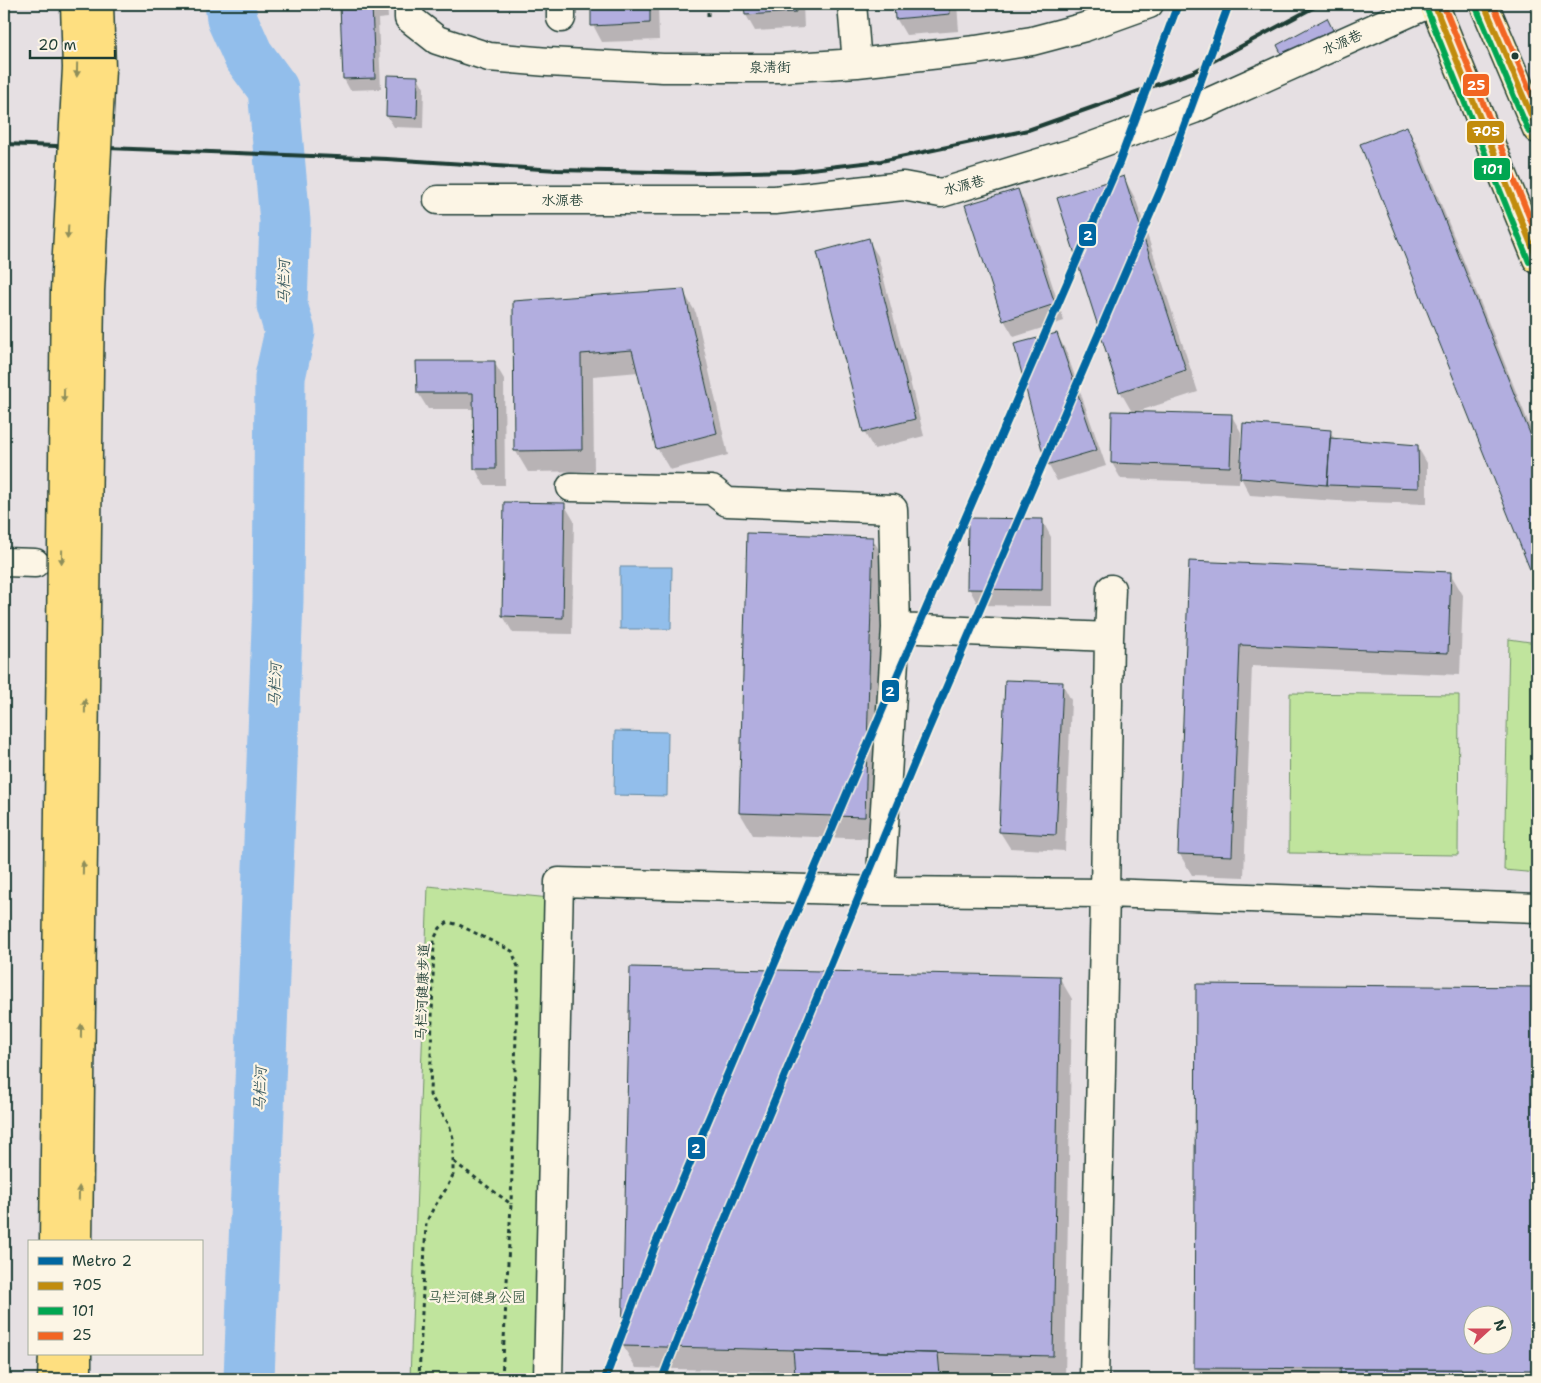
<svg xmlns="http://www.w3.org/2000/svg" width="1541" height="1383" font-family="'Shantell Sans','LXGW WenKai TC',sans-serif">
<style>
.green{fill:#c0e49d;stroke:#709068}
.water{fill:#92beeb;stroke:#648aa2}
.shadow{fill:#0003;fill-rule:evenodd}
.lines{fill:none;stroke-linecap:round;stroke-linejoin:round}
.river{stroke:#92beeb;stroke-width:51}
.building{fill:#b2aedf;stroke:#1f3d34;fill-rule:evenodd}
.minor-casing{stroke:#1f3d34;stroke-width:31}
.major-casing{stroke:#1f3d34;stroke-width:31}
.highway-casing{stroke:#1f3d34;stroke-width:31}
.path{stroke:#1f3d34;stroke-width:3;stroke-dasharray:4 4;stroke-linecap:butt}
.minor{stroke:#fcf5e5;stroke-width:28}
.major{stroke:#fedf80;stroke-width:28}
.highway{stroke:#fedf80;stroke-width:28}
.rail{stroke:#1f3d34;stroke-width:4}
.highway-bridge-casing{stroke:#1f3d34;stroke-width:31;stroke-linecap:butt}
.highway-bridge{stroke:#fedf80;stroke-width:28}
.bus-1-casing{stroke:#fcf5e5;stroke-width:10}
.bus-2-casing{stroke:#fcf5e5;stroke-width:10}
.bus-3-casing{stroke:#fcf5e5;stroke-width:10}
.bus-1{stroke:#c18c0d;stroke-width:6}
.bus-2{stroke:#00a651;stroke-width:6}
.bus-3{stroke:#f26522;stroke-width:6}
.metro-1-casing{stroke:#fcf5e5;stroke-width:11}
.metro-1{stroke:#0066a1;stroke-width:8}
.oneway{fill:#8e8e5a}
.bus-dot{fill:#1f3d34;stroke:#fcf5e5;stroke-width:2}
.labels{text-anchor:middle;stroke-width:4.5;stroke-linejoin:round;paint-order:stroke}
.street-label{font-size:14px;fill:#1f3d34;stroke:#fcf5e5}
.park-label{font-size:14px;fill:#3f5e49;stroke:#fcf5e5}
.water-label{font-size:15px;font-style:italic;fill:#3c5d62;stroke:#fcf5e5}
.line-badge{stroke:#fcf5e5;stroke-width:2}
.badge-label{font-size:14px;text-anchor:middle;font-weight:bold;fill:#fff}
</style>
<rect width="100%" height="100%" fill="#e6e0e3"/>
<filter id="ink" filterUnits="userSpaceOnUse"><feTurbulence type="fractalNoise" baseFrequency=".02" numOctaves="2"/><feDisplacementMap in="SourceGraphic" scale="10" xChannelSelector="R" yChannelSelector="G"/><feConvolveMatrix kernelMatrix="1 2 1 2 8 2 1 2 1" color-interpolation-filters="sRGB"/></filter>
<g filter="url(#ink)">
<path class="green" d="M1509 639 1537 643V873L1504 870Z
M1290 693 1459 695 1458 855 1289 853Z
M428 886 550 898 539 1379H410Z"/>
<path class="water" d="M620 567H672L671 629H620Z
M615 731 668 732 667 796 614 795Z"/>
<path class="shadow" d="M343 4H387L388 18 378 19 381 89 350 90 344 79 345 7Z
M462 4H518V7L466 9Z
M592 4H658L659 40 602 42 593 25Z
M745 4H803L804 28 755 31 746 15Z
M895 4H957L959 31 906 35 896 18Z
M418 77 424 88 423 128 394 127 387 116Z
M1407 127 1419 149 1537 444V583L1362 145Z
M1124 178 1136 200 1198 392 1136 412 1231 415 1241 432 1240 458 1330 431 1335 440 1417 446 1427 463V504L1337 501 1250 495 1240 476 1239 483 1121 479 1112 463 1132 412 1120 391Z
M1018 191 1027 207 1064 321 1014 337 1004 320Z
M868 240 878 256 924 436 874 449 864 432 818 253Z
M683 291 696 313 728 455 670 470 657 448 639 372 593 376 594 471 528 472 515 450 514 302Z
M1057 335 1066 351 1106 466 1057 481 1048 464Z
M494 362 504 379 505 485H484L475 468 474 409H428L418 393Z
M564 504 574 521 572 634 513 633 503 616Z
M1042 520 1051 537V606L978 605 969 588Z
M872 538 885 560 877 839 753 835 740 813Z
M1190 562 1450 573 1463 595 1460 675 1252 666 1244 877 1192 875 1179 853Z
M1062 683 1071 700 1065 851 1010 848 1000 832Z
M631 968 1059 977 1072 999 1065 1378 947 1375 948 1379H799L796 1372 636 1368 623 1346Z
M1197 986 1537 988V1379H1203L1196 1367ZM1474 1316H1504V1346H1474Z"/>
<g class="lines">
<path class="river" d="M230 4 232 19 248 55 273 89 285 221 282 305 290 332 280 377 278 600 249 1379"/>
</g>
<path class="building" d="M591 4H650V23L591 26Z
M744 4H795L796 12 745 15Z
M894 4H949L950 14 895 19Z
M1529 4H1537V26Z
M372 5 375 78 343 79 340 6Z
M1327 18 1337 38 1285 61 1277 45Z
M387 75 418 76 417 118 386 116Z
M1407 126 1537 451V587L1360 144Z
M1124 176 1186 370 1119 392 1057 198Z
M1018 189 1055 304 1003 321 965 205Z
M869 238 915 419 863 432 817 252Z
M684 289 717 433 656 449 632 350 581 354 582 450 514 451 513 301Z
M1057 333 1097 450 1046 465 1014 344Z
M416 361H495L496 469H474L473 393H417Z
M1112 411 1232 414 1230 467 1111 463Z
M1243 423 1331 430 1327 485 1240 478Z
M1330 438 1418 445 1419 488 1327 485Z
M504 502 565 503 563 618 502 616Z
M968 518 1043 519 1042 590 967 589Z
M747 533 873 537 865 817 739 813Z
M1189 561 1451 572 1448 653 1240 645 1232 856 1178 854Z
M1005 680 1063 682 1056 835 999 832Z
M630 967 1060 976 1053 1356 622 1346Z
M1196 984 1537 987V1370L1194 1368ZM1474 1316H1504V1346H1474Z
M793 1350 938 1353 940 1375 902 1376 898 1379H819L816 1375H795Z
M1340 1369H1483V1379H1341Z"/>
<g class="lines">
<defs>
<path id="minor" d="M409 4V18L437 40 489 57 548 62 663 68H779L857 63 976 50 1032 41 1085 27 1149 4
M561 4V18
M852 4 857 63
M438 200H775L903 186 941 193 1082 150 1194 109 1428 4
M571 487 712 490 727 502 893 509 896 628
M4 562 35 563
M1109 637 1111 589
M880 891 896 628 1109 637 1105 893 1537 908
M548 1379 559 882 880 891 1105 893 1094 1379"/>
<path id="major" d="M1434 4 1537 259
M1484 4 1537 129"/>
<path id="highway" d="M52 1379 53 1354
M77 1379V1354"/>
</defs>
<use href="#minor" class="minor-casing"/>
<use href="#major" class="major-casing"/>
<use href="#highway" class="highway-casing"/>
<path class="path" d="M708 4V16
M454 1162 511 1204 502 1379
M419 1379 426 1223 434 1207 446 1189 453 1175V1138L449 1124 430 1095 434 939 440 928 448 922 459 925 512 951 518 967 511 1204"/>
<use href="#minor" class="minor"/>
<use href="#major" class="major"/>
<use href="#highway" class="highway"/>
<path class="rail" d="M4 144 387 159 557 170 707 173 794 171 881 161 1028 130 1193 72 1320 4"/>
<defs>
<path id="highway-bridge" d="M54 1242 65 290 77 68 75 4
M78 1242 90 291 101 69 99 4"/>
</defs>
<use href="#highway-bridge" class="highway-bridge-casing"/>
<use href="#highway-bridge" class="highway-bridge"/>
<defs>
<path id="bus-1" d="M1434 4 1537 259
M1484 4 1537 129"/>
<path id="bus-2" d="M1426 7 1529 262
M1476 7 1529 132"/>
<path id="bus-3" d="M1443 4 1537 236
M1493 4 1537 107"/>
</defs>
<use href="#bus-1" class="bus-1-casing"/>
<use href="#bus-2" class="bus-2-casing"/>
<use href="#bus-3" class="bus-3-casing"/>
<use href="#bus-1" class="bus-1"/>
<use href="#bus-2" class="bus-2"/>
<use href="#bus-3" class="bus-3"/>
<defs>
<path id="metro-1" d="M605 1379 656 1243 884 706 1119 163 1178 4
M662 1379 705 1268 928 730 1161 189 1229 4"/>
</defs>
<use href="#metro-1" class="metro-1-casing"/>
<use href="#metro-1" class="metro-1"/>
</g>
<defs><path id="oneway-solid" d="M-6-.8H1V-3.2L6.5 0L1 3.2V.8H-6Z" transform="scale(1.25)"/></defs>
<g class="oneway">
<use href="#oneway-solid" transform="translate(77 70) rotate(91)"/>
<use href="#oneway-solid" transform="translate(68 232) rotate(93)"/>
<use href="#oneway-solid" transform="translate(64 395) rotate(91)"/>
<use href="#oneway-solid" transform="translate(62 557) rotate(91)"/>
<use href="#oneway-solid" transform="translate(85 706) rotate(-89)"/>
<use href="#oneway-solid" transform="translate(83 868) rotate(-89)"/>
<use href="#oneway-solid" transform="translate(81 1031) rotate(-89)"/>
<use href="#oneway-solid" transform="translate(79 1193) rotate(-89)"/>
</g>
</g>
<circle class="bus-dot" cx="1515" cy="56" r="4.5"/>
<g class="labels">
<g class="street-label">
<text transform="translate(1342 42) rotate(-24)" y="5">水源巷</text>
<text transform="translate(770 67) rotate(-1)" y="5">泉清街</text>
<text transform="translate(964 185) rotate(-15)" y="5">水源巷</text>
<text x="562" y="205">水源巷</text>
<text transform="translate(422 992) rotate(-88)" y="5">马栏河健康步道</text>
</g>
<g class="park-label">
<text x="477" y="1302">马栏河健身公园</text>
</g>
<g class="water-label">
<text transform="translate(284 282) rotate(-90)" y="5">马栏河</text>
<text transform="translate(275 685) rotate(-88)" y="5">马栏河</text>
<text transform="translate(260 1089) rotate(-88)" y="5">马栏河</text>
</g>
</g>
<g class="line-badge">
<rect x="1462" y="73" width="28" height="24" rx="5" fill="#f26522"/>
<rect x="1466" y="120" width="39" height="24" rx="5" fill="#c18c0d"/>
<rect x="1473" y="157" width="38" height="24" rx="5" fill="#00a651"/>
<rect x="1078" y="223" width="19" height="24" rx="5" fill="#0066a1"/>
<rect x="881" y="679" width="19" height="24" rx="5" fill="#0066a1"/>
<rect x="687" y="1136" width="19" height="24" rx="5" fill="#0066a1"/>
</g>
<g class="badge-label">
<text x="1476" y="90">25</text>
<text x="1486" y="136">705</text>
<text x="1492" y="174">101</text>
<text x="1088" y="240">2</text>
<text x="890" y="696">2</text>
<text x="696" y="1153">2</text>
</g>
<rect width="1541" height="1383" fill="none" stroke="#fcf5e5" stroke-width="20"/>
<rect x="10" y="10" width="1521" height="1363" fill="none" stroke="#1f3d34" stroke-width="2" filter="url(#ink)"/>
<rect x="28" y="1240" width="175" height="115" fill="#fcf5e5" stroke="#a4ab9e"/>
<rect x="38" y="1257" width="25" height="8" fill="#0066a1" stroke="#a4ab9e"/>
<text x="72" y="1266" font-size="15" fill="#1f3d34">Metro 2</text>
<rect x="38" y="1282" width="25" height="8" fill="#c18c0d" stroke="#a4ab9e"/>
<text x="72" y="1290" font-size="15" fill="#1f3d34">705</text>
<rect x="38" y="1307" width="25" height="8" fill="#00a651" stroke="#a4ab9e"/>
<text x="72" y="1316" font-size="15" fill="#1f3d34">101</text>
<rect x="38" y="1332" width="25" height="8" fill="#f26522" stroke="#a4ab9e"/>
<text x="72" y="1340" font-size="15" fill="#1f3d34">25</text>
<g transform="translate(1488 1330) rotate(69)"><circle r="24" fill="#fcf5e5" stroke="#a4ab9e"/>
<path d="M0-4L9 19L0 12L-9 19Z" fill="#d1495b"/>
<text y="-8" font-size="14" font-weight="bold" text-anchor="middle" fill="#1f3d34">N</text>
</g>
<path d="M30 50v8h85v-8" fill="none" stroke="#1f3d34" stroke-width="2.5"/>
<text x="38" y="50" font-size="15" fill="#1f3d34" stroke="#fcf5e5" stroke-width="4" paint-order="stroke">20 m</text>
</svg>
